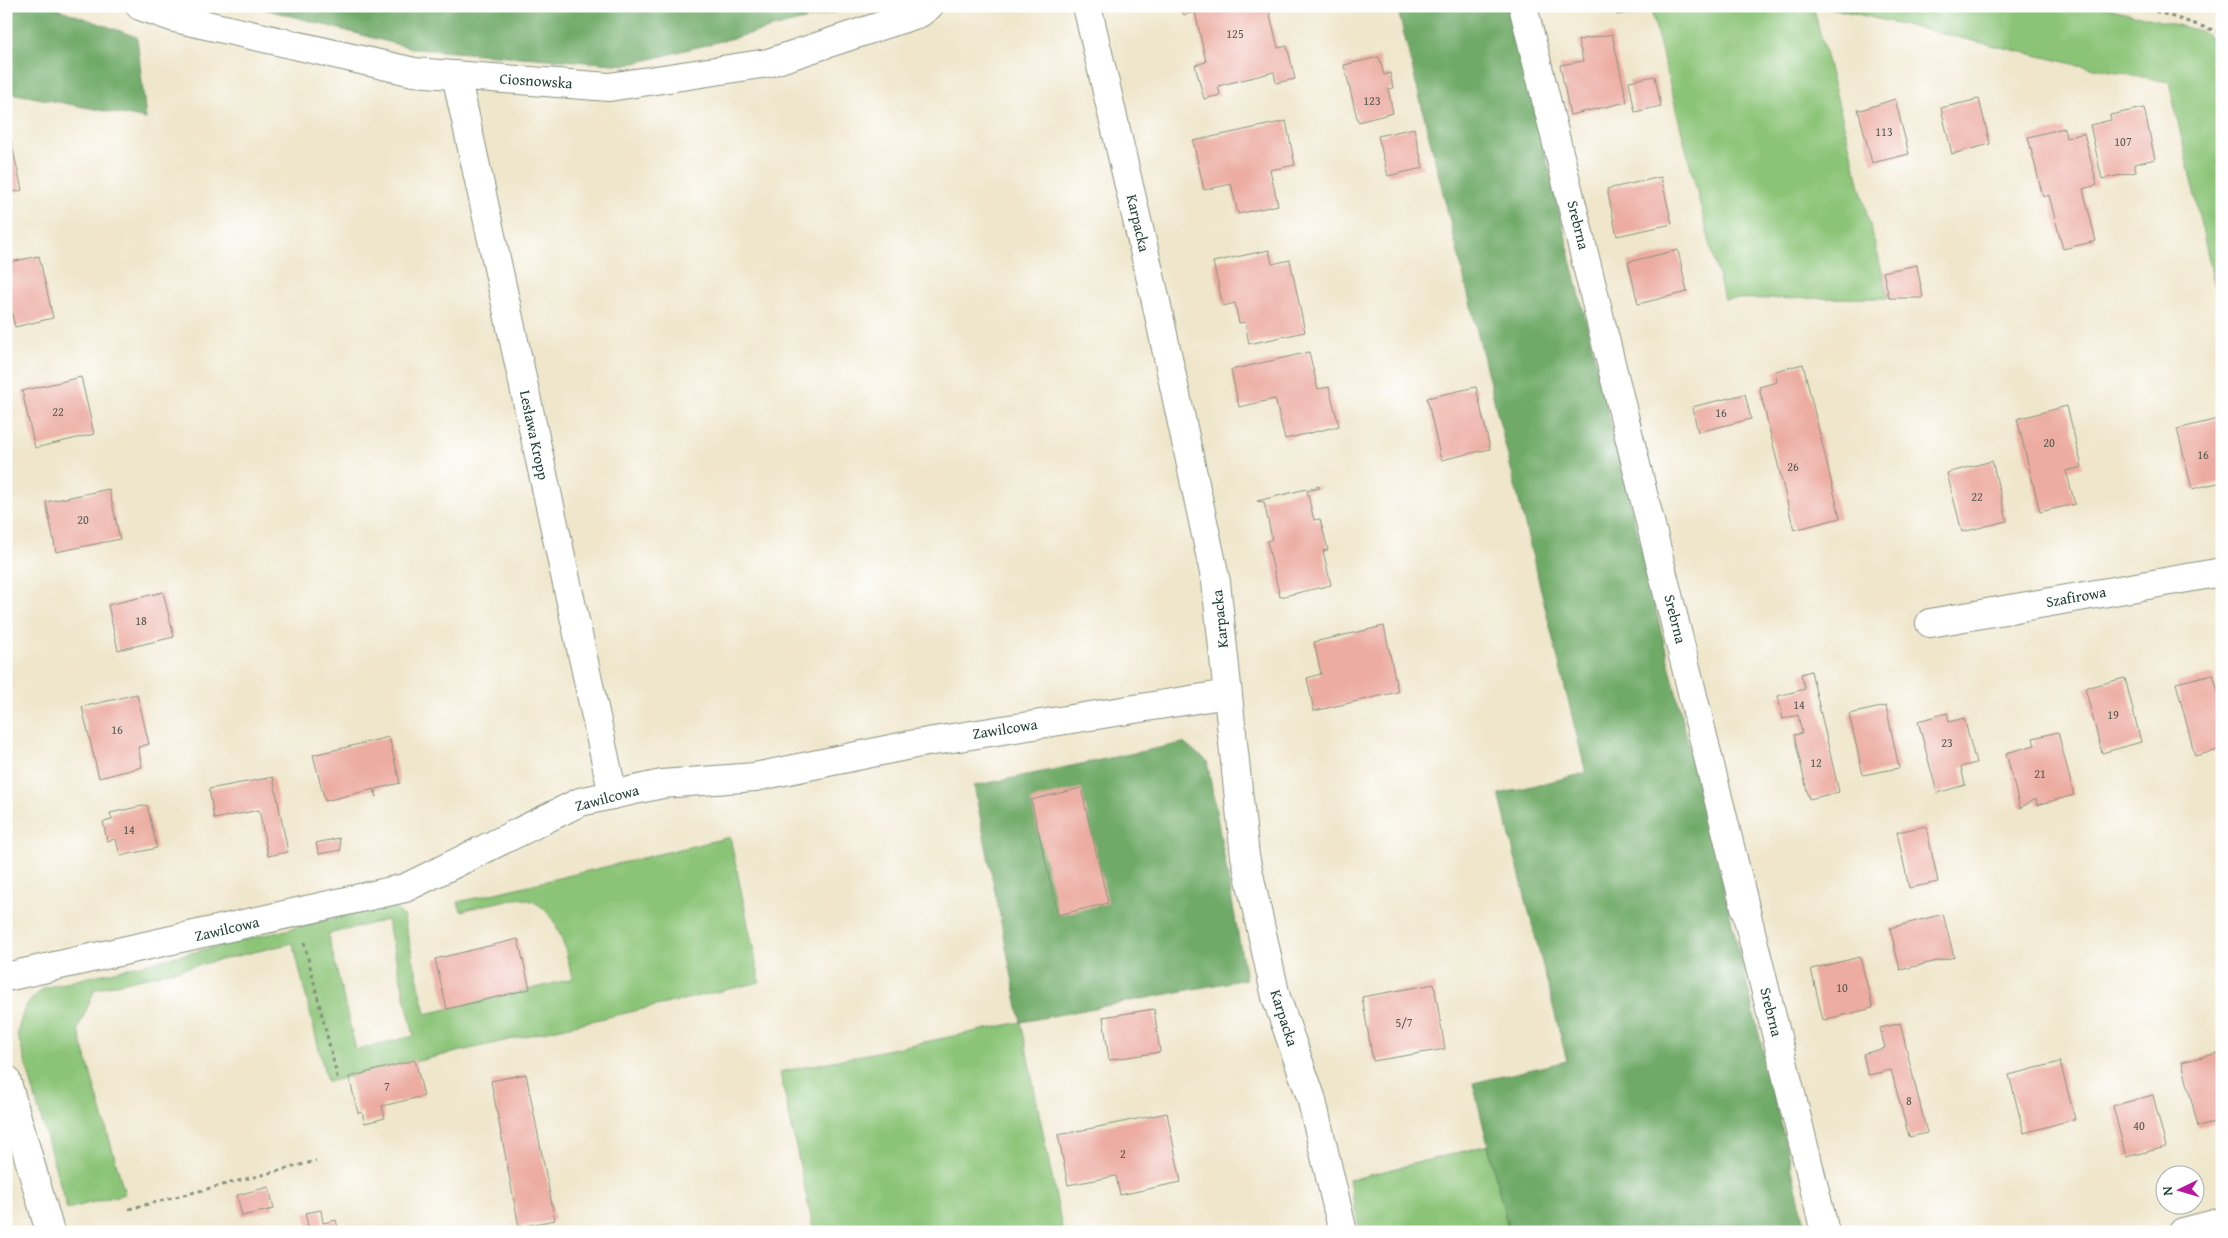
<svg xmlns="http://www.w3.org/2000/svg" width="2228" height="1238" font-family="'Gentium Book Plus',serif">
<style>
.green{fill:#8bc477;stroke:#558056;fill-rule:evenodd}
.forest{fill:#70aa68;stroke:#48744e}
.building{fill:#ecaca1}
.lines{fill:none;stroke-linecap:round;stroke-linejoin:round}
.street-casing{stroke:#879280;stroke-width:30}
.path{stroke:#879280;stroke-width:3;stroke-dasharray:4 4;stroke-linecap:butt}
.street{stroke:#fff;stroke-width:28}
.labels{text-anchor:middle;stroke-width:4.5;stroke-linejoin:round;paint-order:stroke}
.number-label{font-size:12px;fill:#52594f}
.street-label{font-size:15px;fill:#1f3d34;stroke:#fff}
</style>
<rect width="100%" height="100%" fill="#fff"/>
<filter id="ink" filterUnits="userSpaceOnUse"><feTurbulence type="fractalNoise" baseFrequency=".02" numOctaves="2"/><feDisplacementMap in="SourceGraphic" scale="10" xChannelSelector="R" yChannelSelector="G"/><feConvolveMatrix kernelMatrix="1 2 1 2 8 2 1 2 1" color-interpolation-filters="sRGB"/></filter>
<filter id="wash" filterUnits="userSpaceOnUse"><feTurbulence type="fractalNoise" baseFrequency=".0096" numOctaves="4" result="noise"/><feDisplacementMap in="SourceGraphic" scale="20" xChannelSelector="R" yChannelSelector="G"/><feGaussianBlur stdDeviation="1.12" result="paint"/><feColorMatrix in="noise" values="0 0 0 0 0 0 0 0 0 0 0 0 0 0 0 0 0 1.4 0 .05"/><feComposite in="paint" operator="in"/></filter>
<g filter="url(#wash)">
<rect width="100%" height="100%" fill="#efe6cb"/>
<path class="green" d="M1650 6H1813L1889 298 1724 299Z
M1822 6H2100L2201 31 2222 44V318L2169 82 2074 64Z
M730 837 760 982 327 1082 293 943 95 989 78 1029 125 1194 67 1209 17 1033 25 1006 44 988 390 905 403 915 426 1014 572 979C566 949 555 894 514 899 496 902 478 907 461 911L458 902ZM387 920 414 1036 356 1050 328 934Z
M2222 896V938L2212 899Z
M1021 1022 1063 1232H814L780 1072Z
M1488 1145 1509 1232H1360L1349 1180Z"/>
<path class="forest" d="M6 6H50L137 37 146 119 6 92Z
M253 6H859L627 65 415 49Z
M1397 6H1507L1516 33 1807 1232H1509L1473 1083 1567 1061 1499 794 1586 773Z
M1183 743 1207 761 1246 979 1021 1022 974 786Z"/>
<g id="blocks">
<path class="building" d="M1182 6H1268L1278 48 1287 46 1295 79 1276 83 1274 72 1218 86 1220 95 1204 99 1195 65 1206 62 1195 12 1184 15Z
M1615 6H1650L1651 9 1617 15Z
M1612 34 1627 102 1570 115 1560 65 1583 61 1578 40Z
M1379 57 1384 75 1390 73 1393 88 1388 89 1393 113 1358 122 1344 65Z
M1655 76 1661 106 1635 112 1629 81Z
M1895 99 1909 154 1872 163 1858 109 1861 110Z
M1979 99 1990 144 1952 154 1941 108Z
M2144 108 2155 159 2134 164 2136 172 2102 179 2090 125 2111 120 2110 115Z
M6 119 22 190 6 194Z
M1286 121 1295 165 1270 170 1278 205 1238 214 1231 184 1204 190 1193 141Z
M1414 128 1423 168 1388 176 1378 136Z
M2064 128 2066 138 2084 133 2097 185 2083 189 2096 241 2063 249 2049 195 2043 197 2028 137Z
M1661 177 1672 224 1617 236 1607 189Z
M1269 250 1272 264 1290 260 1305 332 1249 344 1245 322 1239 323 1235 303 1223 306 1213 262Z
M1678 250 1687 292 1638 304 1628 262Z
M39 256 53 318 15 327 6 290V263Z
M1917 265 1923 298H1889L1883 272Z
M1309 352 1318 389 1329 387 1339 426 1285 439 1275 399 1239 407 1231 370Z
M1803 364 1840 518 1794 530 1759 387 1777 382 1775 371Z
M81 377 94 434 35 448 22 391Z
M1476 387 1490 449 1441 460 1427 398Z
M1745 394 1751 419 1698 432 1692 407Z
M2067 406 2082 467 2066 471 2075 504 2040 512 2017 419Z
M2222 418V482L2192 489 2177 429Z
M1992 461 2007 521 1962 532 1947 473Z
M1319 486 1320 488 1307 491 1314 520 1320 519 1328 550 1323 551 1331 585 1280 597 1267 541 1272 539 1264 502 1257 501Z
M109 489 120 539 56 552 46 502Z
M163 592 174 637 118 650 108 605Z
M1384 626 1398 692 1314 711 1307 678 1321 674 1314 642Z
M1811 671 1839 792 1809 799 1794 735 1802 733 1798 715 1783 719 1778 696 1805 689 1801 674Z
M2213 674 2222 706V749L2195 756 2176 683Z
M2125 678 2141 742 2102 753 2085 688Z
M137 694 149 744 138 747 142 767 99 778 82 707Z
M1886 706 1899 768 1863 775 1849 714Z
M1947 713 1949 722 1964 718 1976 763 1961 767 1965 785 1937 793 1918 721Z
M2058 732 2074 795 2037 805 2036 799 2020 808 2006 753 2035 745 2033 738Z
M389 737 400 783 376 789V797L374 789 325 801 313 755Z
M273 777 288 852 268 856 259 810 214 819 209 789Z
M1081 788 1108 903 1058 915 1031 800Z
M147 805 157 848 120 856 116 839 107 841 103 822 112 820 110 813Z
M1926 826 1938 882 1909 888 1897 832Z
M339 838 341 850 319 854 316 843Z
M1943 914 1954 957 1900 970 1890 928Z
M518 939 530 989 447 1009 435 959Z
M1860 957 1873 1008 1823 1020 1811 969Z
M1434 984 1445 1049 1373 1061 1362 997Z
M1154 1009 1160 1052 1109 1060 1103 1017Z
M1900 1023 1927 1133 1909 1137 1891 1070 1868 1075 1863 1054 1885 1048 1880 1028Z
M2222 1052V1121L2198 1127 2182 1062Z
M415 1060 424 1096 382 1106 385 1118 365 1123 362 1112 358 1113 349 1077Z
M2060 1062 2075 1119 2024 1133 2009 1075Z
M526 1074 555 1220 519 1227 491 1081Z
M2153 1095 2166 1147 2126 1157 2113 1106Z
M1167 1113 1181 1182 1120 1195 1116 1176 1068 1185 1058 1135Z
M269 1187 274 1209 242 1216 237 1195Z
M321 1210 323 1223 336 1220 339 1232H292L308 1226 305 1213Z"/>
</g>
</g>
<g filter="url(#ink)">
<use href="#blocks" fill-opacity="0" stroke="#879280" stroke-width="1"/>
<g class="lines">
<defs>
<path id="street" d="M140 6 175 18 414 72 609 87 768 63 920 13 929 6
M1087 6 1155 297 1216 582 1245 856 1276 997 1311 1097 1343 1232
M1523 6 1825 1232
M456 75 613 795
M1930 623 2222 572
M6 977 405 888 580 802 662 784 755 777 915 744 1228 694
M6 1079 50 1232
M2183 1232 2222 1222"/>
</defs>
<use href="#street" class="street-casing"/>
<path class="path" d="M1835 6V9
M2140 6 2222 33
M304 942 338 1080
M129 1209 316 1161"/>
<use href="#street" class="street"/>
</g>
</g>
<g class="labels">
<g class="number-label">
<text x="1235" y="38">125</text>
<text x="1372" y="105">123</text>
<text x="1884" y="136">113</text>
<text x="2123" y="146">107</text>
<text x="58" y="416">22</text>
<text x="1721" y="417">16</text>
<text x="2049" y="447">20</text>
<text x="2203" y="459">16</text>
<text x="1793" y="471">26</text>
<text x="1977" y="501">22</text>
<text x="83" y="524">20</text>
<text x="141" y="625">18</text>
<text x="1799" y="709">14</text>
<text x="2113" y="719">19</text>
<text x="117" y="734">16</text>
<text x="1947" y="747">23</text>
<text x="1816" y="767">12</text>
<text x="2040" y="778">21</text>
<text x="129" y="834">14</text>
<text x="1842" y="992">10</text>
<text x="1404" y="1027">5/7</text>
<text x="387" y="1091">7</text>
<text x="1909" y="1105">8</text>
<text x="2139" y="1130">40</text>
<text x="1123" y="1158">2</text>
</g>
<g class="street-label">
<text transform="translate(536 81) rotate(4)" y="5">Ciosnowska</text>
<text transform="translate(1138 223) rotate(77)" y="5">Karpacka</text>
<text transform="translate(1578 225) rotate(76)" y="5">Srebrna</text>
<text transform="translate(534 435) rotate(78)" y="5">Lesława Kropp</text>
<text transform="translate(2076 597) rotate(-10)" y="5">Szafirowa</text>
<text transform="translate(1220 619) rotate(-96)" y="5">Karpacka</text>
<text transform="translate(1675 619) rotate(76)" y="5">Srebrna</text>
<text transform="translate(1005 729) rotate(-9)" y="5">Zawilcowa</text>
<text transform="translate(607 798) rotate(-15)" y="5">Zawilcowa</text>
<text transform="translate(227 929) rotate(-13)" y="5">Zawilcowa</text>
<text transform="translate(1771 1012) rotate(76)" y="5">Srebrna</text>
<text transform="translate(1284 1018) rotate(72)" y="5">Karpacka</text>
</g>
</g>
<rect width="2228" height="1238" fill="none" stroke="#fff" stroke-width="25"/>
<g transform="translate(2180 1190) rotate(265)"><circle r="24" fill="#ffffff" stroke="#a5b1ae"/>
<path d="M0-4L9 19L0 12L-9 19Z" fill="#b5179e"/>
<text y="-8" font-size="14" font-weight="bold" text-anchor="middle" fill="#1f3d34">N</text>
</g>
</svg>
